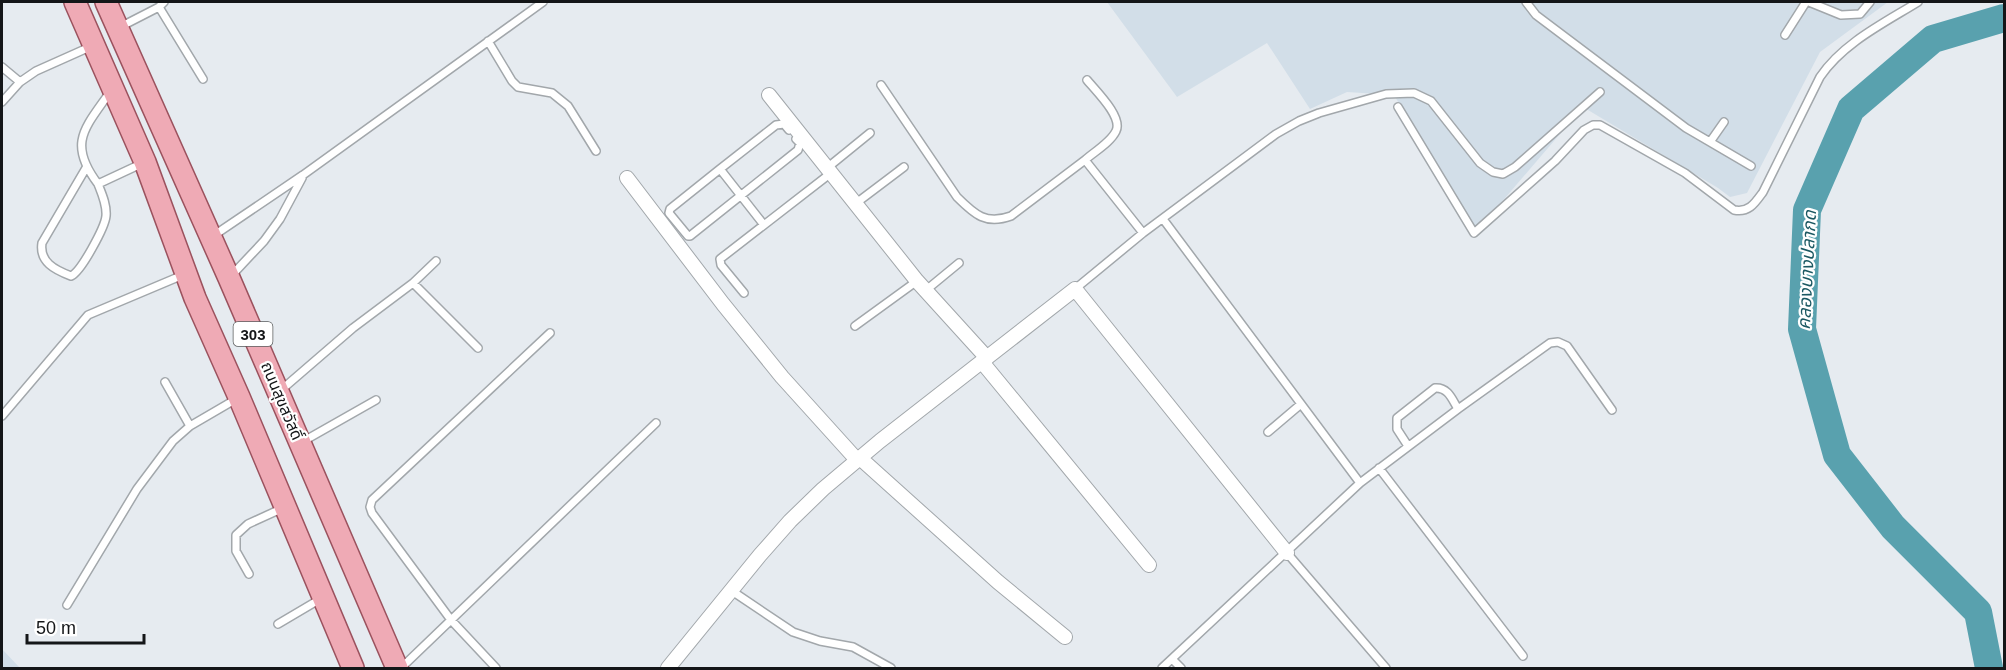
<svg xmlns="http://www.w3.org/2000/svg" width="2006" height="670" font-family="Helvetica,'Noto Sans Thai',sans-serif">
<rect width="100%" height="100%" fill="#e6ebf0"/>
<!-- built -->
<path fill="#d2dee8" d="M 1107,2 L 1888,2 L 1820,52 L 1747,193 L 1730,197 L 1718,188 L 1583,107 L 1476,232 L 1394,95 L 1347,92 L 1310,109 L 1267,43 L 1177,97 Z
M 2,649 L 20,668 L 2,668 Z"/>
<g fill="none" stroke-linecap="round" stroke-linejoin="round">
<!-- river -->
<path stroke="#59a1ae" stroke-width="28" d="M 1989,668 L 1978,612 L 1893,527 L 1837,455 L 1802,329 L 1807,210 L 1851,109 L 1933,39 L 2004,18"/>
<defs>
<path id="service" d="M 1526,2 L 1536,15 L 1686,128 L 1710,142 L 1724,122
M 1809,2 L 1841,15 L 1860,14 L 1870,2
M 159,7 L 203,79
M 120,27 L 159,7 L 164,2
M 1785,35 L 1806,2
M 488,41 L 512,81 L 518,87 L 552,93 L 568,106 L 596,151
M 2,67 L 20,82
M 881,85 L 957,197 C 975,215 986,225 1011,216 L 1085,160 L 1143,233
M 110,92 C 85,128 67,143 98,184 L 143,163
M 2,102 L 20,82 L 36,71 L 92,46
M 1398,107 L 1474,233 L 1555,161 L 1584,130 L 1593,125 L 1600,125 L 1685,173 L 1734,210 C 1749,213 1755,203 1763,192 L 1820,77 C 1843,43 1884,23 1918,2
M 1710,142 L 1751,166
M 1085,160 C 1094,152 1111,142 1116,131 C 1123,117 1096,91 1087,80
M 86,168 L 42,243 C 39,262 55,270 71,276 C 81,272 105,227 106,216 C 107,205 102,194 98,184
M 827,168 L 870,133
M 720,169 L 776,125 L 784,124 L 789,130
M 855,204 L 904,167
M 764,225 L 720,169 L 670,209 L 669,213 L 688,236 L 690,236 L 798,150 L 800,143 L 796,139
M 213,236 L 303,175 L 543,2
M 232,275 L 264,241 L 280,219 L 302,178
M 413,283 L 436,261
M 1075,289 L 1143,233 L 1276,134 L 1299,121 L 1319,113 L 1386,94 L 1414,93 L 1431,101 L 1480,163 L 1493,172 L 1503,174 L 1515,167 L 1600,92
M 925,291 L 959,263
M 744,293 L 721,265 L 720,259 L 831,173
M 855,326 L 917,281
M 165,382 L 190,426
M 280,391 L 353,328 L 413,283 L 478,348
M 2,416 L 88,315 L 183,275
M 1268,432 L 1301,404
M 302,442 L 376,400
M 1408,446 L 1397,429 L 1397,418 L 1435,388 C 1448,387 1452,399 1458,409
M 1379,468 L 1523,656
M 1360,483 L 1458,409 L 1550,343 L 1558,342 L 1567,346 L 1612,410
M 1287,553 L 1386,668
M 249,574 L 236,551 L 236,535 L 248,524 L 283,508
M 732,591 L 793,632 L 820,641 L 853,647 L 891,668
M 67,605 L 137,489 L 173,441 L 190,426 L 238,398
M 278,624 L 322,598
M 1172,659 L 1181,668
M 401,668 L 656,423
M 496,668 L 451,620 L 372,513 L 370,507 L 372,500 L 550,333
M 1162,668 L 1360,483 L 1163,219"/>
<path id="minor" d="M 769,95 L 917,281 L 987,358
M 627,178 L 723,304 L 782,377 L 857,460
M 982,362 L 1149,565
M 860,458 L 998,582 L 1065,637
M 668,668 L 760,555 L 790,521 L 823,489 L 880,441 L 1075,289 L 1287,553"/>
<path id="primary" d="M 75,2 L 145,162 L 195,298 L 239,397 L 353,668
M 106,2 L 229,278 L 397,668"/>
</defs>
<!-- service casing -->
<use href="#service" stroke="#a2a7ab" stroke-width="10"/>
<!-- minor casing -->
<use href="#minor" stroke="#a2a7ab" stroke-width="16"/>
<!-- primary casing -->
<use href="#primary" stroke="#9b525e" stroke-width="24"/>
<!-- service -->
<use href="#service" stroke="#fff" stroke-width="7"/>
<!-- minor -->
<use href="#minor" stroke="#fff" stroke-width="14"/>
<!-- primary -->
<use href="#primary" stroke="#efaab5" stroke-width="21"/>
</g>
<g text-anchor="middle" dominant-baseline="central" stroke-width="4.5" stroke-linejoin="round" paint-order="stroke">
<!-- shield labels -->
<rect fill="#fff" stroke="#5a5c5d" stroke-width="1.5" x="233.5" y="322" width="39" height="24" rx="4.5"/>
<g font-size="15" font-weight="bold" fill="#141618">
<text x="253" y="334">303</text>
</g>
<!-- street labels -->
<g font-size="16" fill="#141618" stroke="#fff">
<text transform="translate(282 401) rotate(67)">ถนนสุขสวัสดิ์</text>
</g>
<!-- water labels -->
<g font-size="18" font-style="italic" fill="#1b5862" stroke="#fff">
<text transform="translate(1807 270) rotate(-87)">คลองบางปลากด</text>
</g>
</g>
<!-- border -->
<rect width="2006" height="670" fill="none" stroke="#141618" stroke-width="6"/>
<!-- scale -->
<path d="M27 634v9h117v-9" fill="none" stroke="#141618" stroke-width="3"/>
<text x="36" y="634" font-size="18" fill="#141618" stroke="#ffffff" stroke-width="4.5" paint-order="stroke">50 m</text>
</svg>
